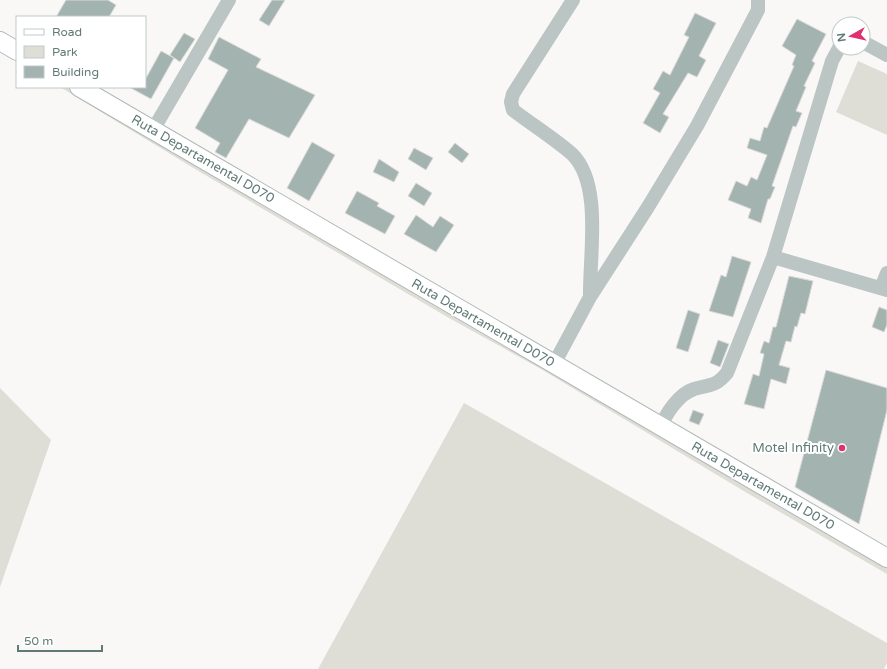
<svg xmlns="http://www.w3.org/2000/svg" width="887" height="669" font-family="'Varela Round',sans-serif">
<rect width="100%" height="100%" fill="#f9f8f7"/>
<!-- green -->
<path fill="#deded6" d="M 858,61 L 887,74 L 887,135 L 836,112 Z
M 60,87 L 68,87 L 887,568 L 887,574 L 742,490 L 541,369 L 449,318 L 200,172 Z
M 0,388 L 51,440 L 0,587 Z
M 464,403 L 887,643 L 887,663 L 884,669 L 318,669 Z"/>
<!-- building -->
<path fill="#a2b3b0" stroke="#dbdad9" d="M 66,0 L 108,0 L 116,5 L 109,17 L 56,17 Z
M 272,0 L 285,0 L 269,26 L 259,20 Z
M 695,13 L 716,23 L 699,56 L 706,60 L 697,77 L 688,73 L 663,114 L 669,117 L 660,133 L 643,123 L 660,93 L 653,89 L 663,71 L 670,75 L 689,37 L 684,35 Z
M 797,19 L 826,34 L 812,61 L 815,63 L 804,86 L 806,87 L 796,111 L 802,113 L 796,127 L 793,126 L 772,186 L 775,187 L 770,199 L 768,199 L 761,223 L 748,218 L 751,209 L 728,200 L 736,181 L 747,186 L 751,177 L 757,180 L 767,155 L 747,148 L 750,138 L 760,141 L 764,127 L 767,128 L 794,66 L 792,65 L 796,55 L 782,46 Z
M 184,33 L 195,39 L 180,62 L 170,55 Z
M 219,37 L 261,59 L 256,67 L 315,95 L 289,138 L 249,119 L 226,158 L 215,152 L 220,143 L 195,128 L 228,70 L 208,59 Z
M 161,51 L 174,58 L 151,99 L 129,87 L 145,87 L 145,80 Z
M 312,142 L 335,155 L 309,201 L 287,188 Z
M 455,143 L 469,154 L 462,163 L 448,152 Z
M 414,148 L 433,158 L 426,170 L 408,159 Z
M 379,159 L 399,172 L 394,182 L 373,172 Z
M 416,183 L 432,193 L 424,206 L 408,196 Z
M 357,191 L 379,203 L 377,206 L 395,216 L 385,234 L 345,213 Z
M 416,215 L 433,227 L 440,216 L 454,225 L 436,252 L 404,234 Z
M 732,256 L 751,262 L 733,317 L 709,311 L 721,275 L 726,277 Z
M 789,276 L 813,281 L 805,314 L 801,313 L 797,327 L 795,326 L 791,342 L 786,341 L 779,365 L 790,368 L 786,384 L 771,379 L 764,409 L 744,404 L 753,374 L 759,376 L 764,354 L 760,353 L 764,341 L 769,343 L 773,327 L 776,327 Z
M 879,307 L 887,310 L 887,325 L 884,332 L 872,327 Z
M 688,310 L 700,314 L 688,352 L 676,348 Z
M 718,340 L 729,344 L 720,367 L 710,363 Z
M 826,370 L 887,388 L 887,410 L 859,524 L 795,487 Z
M 693,410 L 704,414 L 699,425 L 689,421 Z"/>
<g fill="none" stroke-linecap="round" stroke-linejoin="round">
<defs>
<path id="major" d="M 0,41 L 17,51
M 79,87 L 887,558"/>
</defs>
<!-- major casing -->
<use href="#major" stroke="#b0bab8" stroke-width="20"/>
<!-- minor -->
<path stroke="#bbc5c3" stroke-width="14" d="M 573,0 L 513,94 L 511,102 L 513,110 C 531,124 555,139 572,154 C 603,184 589,257 590,297
M 863,42 L 887,55
M 153,130 L 229,0
M 773,257 L 887,290
M 881,288 L 887,273
M 554,364 L 590,297 L 648,207 L 697,126 L 758,10 L 758,0
M 661,427 C 666,413 679,394 694,389 C 711,384 715,387 727,373 L 773,257 L 832,61 L 839,48"/>
<!-- major -->
<use href="#major" stroke="#fff" stroke-width="18"/>
</g>
<!-- markers -->
<circle fill="#de3270" stroke="#fff" stroke-width="1.5" cx="842" cy="448" r="4"/>
<g text-anchor="middle" dominant-baseline="central" stroke-width="4" stroke-linejoin="round" paint-order="stroke">
<!-- street labels -->
<g font-size="13" fill="#607b77" stroke="#fff">
<text transform="translate(203 159) rotate(30)">Ruta Departamental D070</text>
<text transform="translate(483 323) rotate(30)">Ruta Departamental D070</text>
<text transform="translate(763 486) rotate(30)">Ruta Departamental D070</text>
</g>
<!-- poi labels -->
<g font-size="13" fill="#607b77" stroke="#fff" text-anchor="end">
<text x="834" y="448">Motel Infinity</text>
</g>
</g>
<!-- legend -->
<rect x="16" y="16" width="130" height="72" fill="#ffffff" stroke="#bfcac9"/>
<rect x="24" y="29" width="20" height="6" fill="#ffffff" stroke="#bfcac9"/>
<text x="52" y="36" font-size="12" fill="#607b77">Road</text>
<rect x="24" y="46" width="20" height="12" fill="#deded6" stroke="#bfcac9"/>
<text x="52" y="56" font-size="12" fill="#607b77">Park</text>
<rect x="24" y="66" width="20" height="12" fill="#a2b3b0" stroke="#bfcac9"/>
<text x="52" y="76" font-size="12" fill="#607b77">Building</text>
<!-- north arrow -->
<g transform="translate(851 36) rotate(262)"><circle r="19" fill="#ffffff" stroke="#bfcac9"/>
<path d="M0-3L7 15L0 10L-7 15Z" fill="#de3270"/>
<text y="-6" font-size="11" font-weight="bold" text-anchor="middle" fill="#607b77">N</text>
</g>
<!-- scale -->
<path d="M18 645v6h84v-6" fill="none" stroke="#607b77" stroke-width="2"/>
<text x="24" y="645" font-size="12" fill="#607b77" stroke="#ffffff" stroke-width="3" paint-order="stroke">50 m</text>
</svg>
